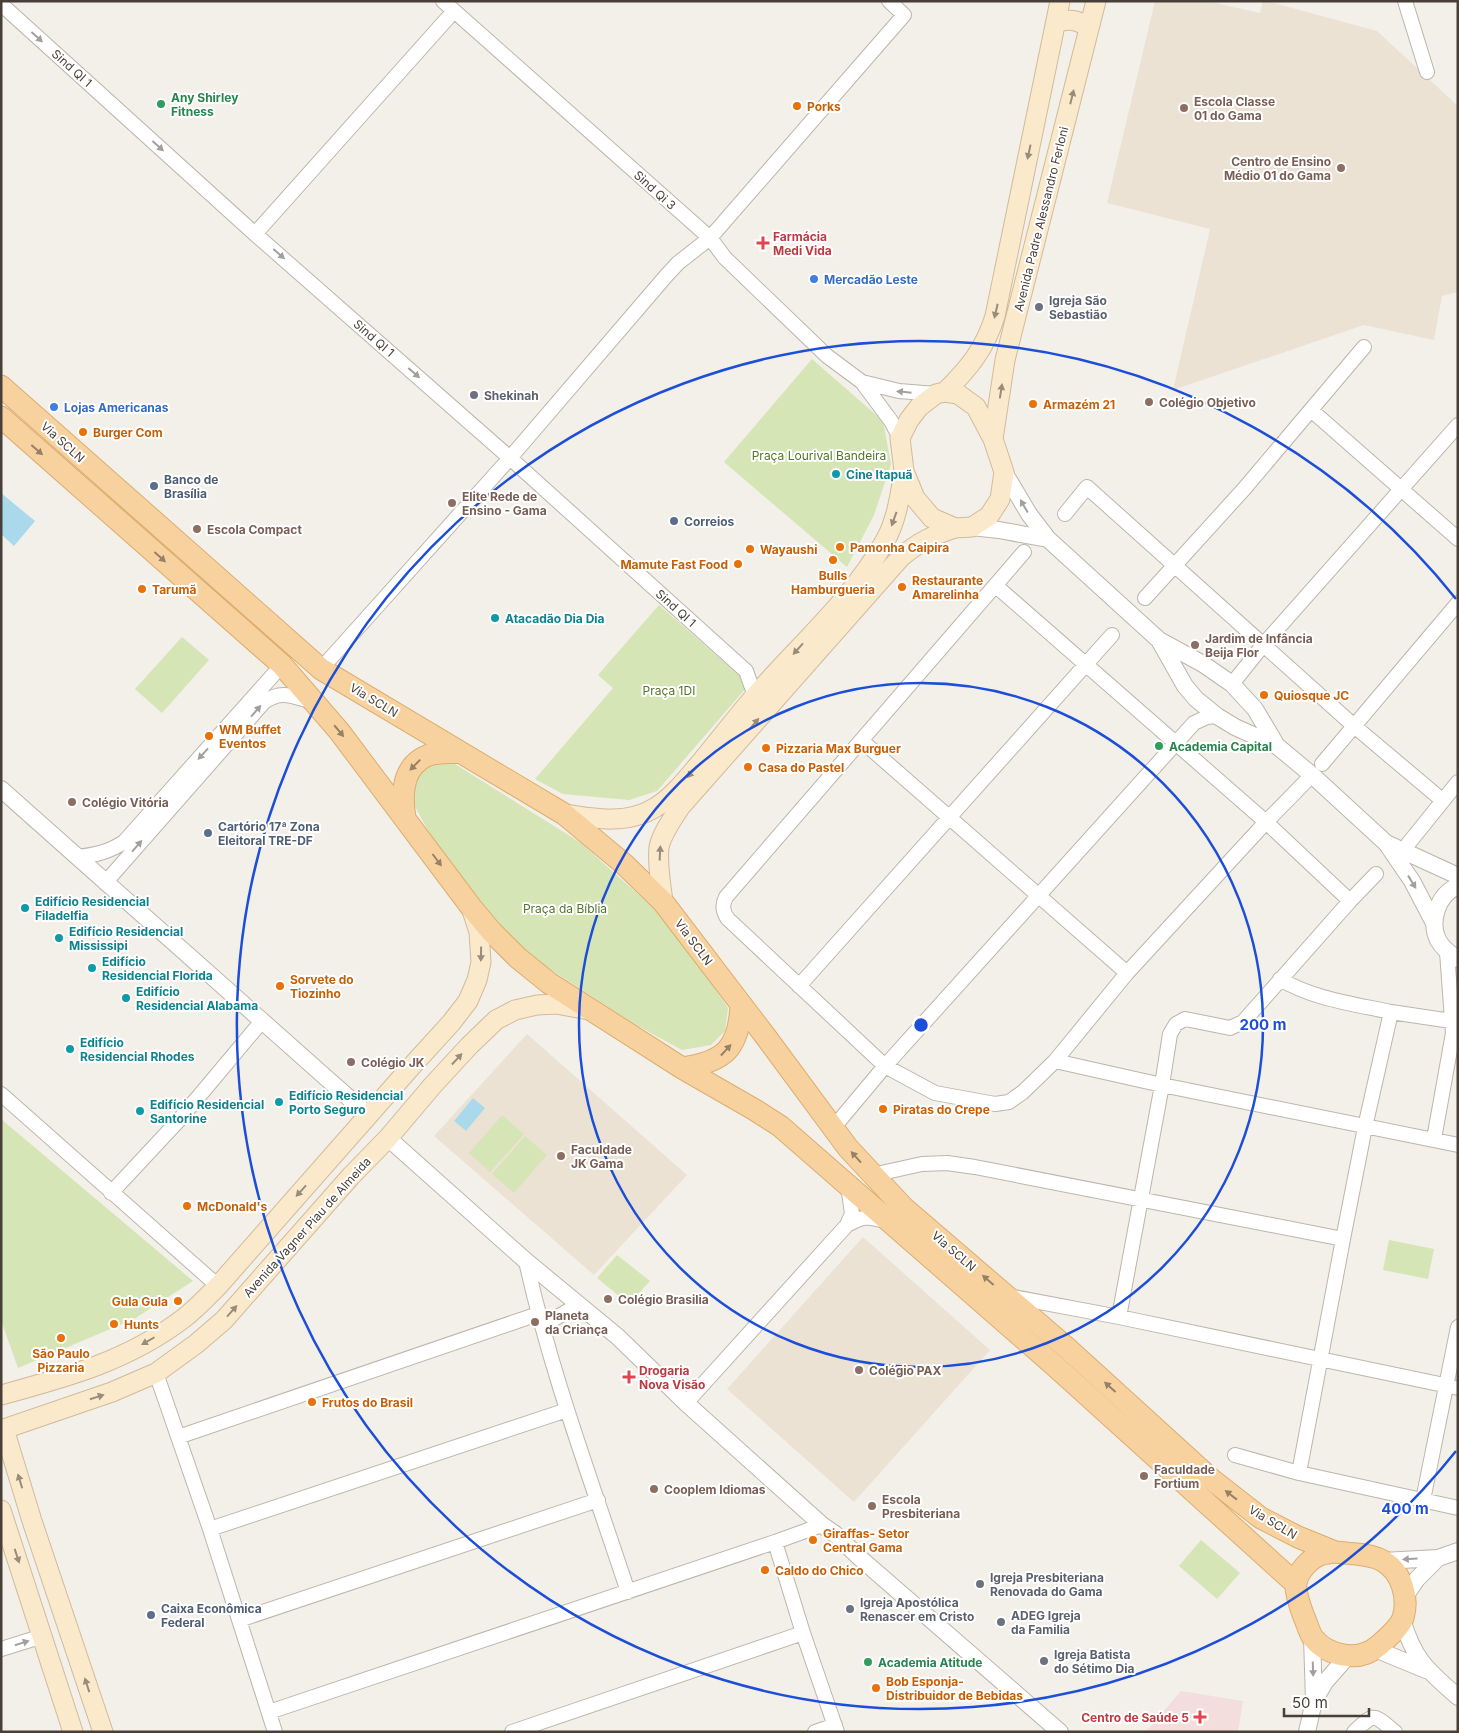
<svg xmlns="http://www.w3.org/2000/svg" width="1459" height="1733" font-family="Inter,sans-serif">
<rect width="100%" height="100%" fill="#f3efe9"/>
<!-- education -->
<path fill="#ece2d4" d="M 1155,1 L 1207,1 L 1260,13 L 1263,1 L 1266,1 L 1377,31 L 1458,106 L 1458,292 L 1442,296 L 1434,340 L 1364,325 L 1173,390 L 1210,229 L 1107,203 Z
M 527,1034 L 687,1175 L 594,1275 L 434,1136 Z
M 863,1237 L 990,1350 L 854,1502 L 727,1389 Z"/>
<!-- medical -->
<path fill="#f3dedd" d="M 1181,1691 L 1243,1701 L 1238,1732 L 1146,1732 Z"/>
<!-- green -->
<path fill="#d5e5b5" d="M 812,359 L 883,421 L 891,464 L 874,515 L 847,567 L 724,462 Z
M 659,605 L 741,677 L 746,688 L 657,791 L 629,800 L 563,794 L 535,779 L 613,688 L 598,675 Z
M 182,637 L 209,660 L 162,713 L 135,689 Z
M 450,761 L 581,843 L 670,923 L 728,1008 L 725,1031 L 711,1045 L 682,1050 L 631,1022 L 527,954 L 494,919 L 435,843 L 408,794 L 420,770 Z
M 502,1115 L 524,1134 L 490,1172 L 469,1153 Z
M 1,1119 L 193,1281 L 134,1319 L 18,1368 L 1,1320 Z
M 525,1136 L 547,1155 L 514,1193 L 492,1174 Z
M 1389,1240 L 1434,1249 L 1428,1279 L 1383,1270 Z
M 617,1255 L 650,1281 L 629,1304 L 597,1278 Z
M 1201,1540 L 1240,1573 L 1217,1599 L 1179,1566 Z"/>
<!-- water -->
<path fill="#aad9ec" d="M 1,493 L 35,521 L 14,546 L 1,534 Z
M 473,1098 L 485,1108 L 466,1131 L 454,1121 Z"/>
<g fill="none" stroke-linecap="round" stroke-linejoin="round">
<defs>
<path id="minor" d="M 443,1 L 710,238 L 725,258 L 827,356 L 862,382 L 891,421 L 900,438
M 1405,1 L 1427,72
M 1,4 L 255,234 L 510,458 L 746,671 L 755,696
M 255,234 L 454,11
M 862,382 L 899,391 L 936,394
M 1311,410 L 1458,539
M 1065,514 L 1087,487 L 1353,725 L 1442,800
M 1024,552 L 726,897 C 722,905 722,911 728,919 L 885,1066 L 935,1093 L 995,1104 L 1009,1102 L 1023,1092 L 1055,1061 L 1127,973 L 1266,822 L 1312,775
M 996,586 L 1266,822 L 1350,901
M 1145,598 L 1244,489 L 1364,347
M 321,669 L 510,458 L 666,276 L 678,263 L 710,238 L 904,15 L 889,1
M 1232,684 L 1264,644 L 1458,425
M 862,741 L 1127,973
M 1322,764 L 1458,603
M 1408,844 L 1458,782
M 77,857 C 95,855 109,852 124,842 L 282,665
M 105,883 L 264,702 C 282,689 294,697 313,702
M 1280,979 C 1313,999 1354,1004 1391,1012
M 799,986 L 1112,635
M 1055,1061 L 1162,1085 L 1458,1145
M 1,1094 L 218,1286
M 834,1127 L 885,1066 L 1194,723 L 1207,717 L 1217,716
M 1434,1139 L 1453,1033 L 1447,952
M 872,1175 L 922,1164 L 947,1163 L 975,1167 L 1343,1239 L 1299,1473 L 1235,1455
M 111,1193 L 179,1120 L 262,1021
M 847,1225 L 852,1214 L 848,1185
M 1343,1239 L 1365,1127 L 1391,1012 L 1458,1022
M 526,1261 C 551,1374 592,1482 628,1592
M 1008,1296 L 1119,1317 L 1458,1388
M 1119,1317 L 1162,1085 L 1170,1034 L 1176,1024 L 1185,1019 L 1230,1028 L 1243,1022 L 1350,901 L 1376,874
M 542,1326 L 578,1305
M 156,1373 L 210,1529 L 275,1732
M 686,1403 L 847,1225 C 863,1216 867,1216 885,1221
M 178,1437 L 538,1314
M 1299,1473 L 1458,1508
M 1423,1500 L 1458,1327
M 822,1525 L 775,1542 L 803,1633 L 837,1732
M 210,1529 L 567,1410
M 239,1620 L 598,1500
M 1,1649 L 43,1636
M 269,1712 L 775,1542
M 512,1732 L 803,1633
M 815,1732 L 835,1725
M 1354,1732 C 1375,1712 1373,1714 1395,1732"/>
<path id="tertiary" d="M 1004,472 L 1029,514 L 1048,539 L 1159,640 L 1203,664 L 1232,684 L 1255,709 L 1277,746
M 972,527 L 999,530 L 1048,539
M 1159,640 L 1185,686 L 1196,699 L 1217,716 L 1235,727 L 1277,746 L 1312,775 L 1386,843 L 1412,881 L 1434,923
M 1,789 L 368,1115
M 1386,843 L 1458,876
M 1458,886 C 1438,894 1429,921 1438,940 C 1443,949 1450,954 1458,959
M 388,1138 L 526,1261 L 618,1337 L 686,1403 L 822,1525 L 835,1534 L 860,1558 L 1060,1732
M 1383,1561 L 1438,1558 L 1458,1551
M 1406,1595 L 1417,1579 L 1438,1558
M 1402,1619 C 1414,1660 1427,1670 1458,1697
M 1375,1649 L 1426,1670
M 1314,1701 L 1325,1682 L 1347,1657
M 1307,1732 L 1314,1701 L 1312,1637"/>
<path id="secondary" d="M 1056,23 C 1069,18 1077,20 1089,27
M 945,392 C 969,368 985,349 995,316 L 1060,1
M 993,439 L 976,407 L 958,394 L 945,392 L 936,394 L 919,407 L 909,420 L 900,438 L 904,471 L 915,498 L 932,518 L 955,528 L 972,527 L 989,516 L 1000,499 L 1004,472 L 993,439 L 1005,360 L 1096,1
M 564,814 C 594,819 628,825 656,807 C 674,796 687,778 701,762 C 719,740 736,718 754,697 C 798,646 852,600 885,541 C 897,520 900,495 904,471
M 663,902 C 661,884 657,865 659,847 C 662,833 673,818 681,806 L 901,557 C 919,542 933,535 955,528
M 1,1395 C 67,1377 128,1361 184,1318 C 196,1309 207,1297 218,1286 L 410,1068 L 451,1023 L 468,1001 L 477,980 L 481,962 L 479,932 L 472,910
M 4,1429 L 32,1521 L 103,1732
M 1,1430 L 112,1392 L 156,1373 L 196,1344 L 224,1320 L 351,1176 L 388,1138 L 433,1085 L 469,1046 L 496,1020 L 515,1010 L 537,1005 L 556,1004 L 589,1010
M 1,1510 L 73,1732"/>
<path id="primary" d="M 1,386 L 321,669 L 564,814 L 624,864 L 663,902 L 766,1037 L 848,1148 L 904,1208 L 1067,1348 L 1211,1479 L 1261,1518 L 1298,1537 L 1335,1552
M 1,417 L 282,665 L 339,731 L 471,907 L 491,931 L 518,958 L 549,983 L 682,1068 L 755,1110 L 780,1126 L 1055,1366 L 1296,1584
M 405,818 C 401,794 402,765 429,755 C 438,752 450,753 460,752
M 682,1068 C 724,1062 739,1049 741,1005
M 1335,1552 C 1349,1554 1370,1553 1383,1561 C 1402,1572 1409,1598 1403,1618 C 1399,1629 1386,1639 1378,1646 C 1359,1663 1328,1656 1313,1638 C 1309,1632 1307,1623 1304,1617 C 1301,1609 1295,1591 1296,1583 C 1298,1572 1309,1559 1320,1555 C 1324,1553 1330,1553 1335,1552 Z"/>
</defs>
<!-- minor casing -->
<use href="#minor" stroke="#beb5ac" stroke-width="16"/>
<!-- tertiary casing -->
<use href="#tertiary" stroke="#beb5ac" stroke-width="18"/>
<!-- secondary casing -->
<use href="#secondary" stroke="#d0bb9b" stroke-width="21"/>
<!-- primary casing -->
<use href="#primary" stroke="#dcad6e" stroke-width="23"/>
<!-- minor -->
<use href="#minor" stroke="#fff" stroke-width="14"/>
<!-- tertiary -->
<use href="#tertiary" stroke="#fff" stroke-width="16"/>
<!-- secondary -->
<use href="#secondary" stroke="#fbe9cb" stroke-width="19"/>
<!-- primary -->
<use href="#primary" stroke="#f8d29e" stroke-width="21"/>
</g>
<!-- one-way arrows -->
<defs><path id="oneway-solid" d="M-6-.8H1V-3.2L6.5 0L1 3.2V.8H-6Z" transform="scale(1.25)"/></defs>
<g fill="#a39f9c">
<use href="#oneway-solid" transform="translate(37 37) rotate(42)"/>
<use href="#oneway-solid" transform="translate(158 146) rotate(42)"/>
<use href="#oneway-solid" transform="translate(279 254) rotate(41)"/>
<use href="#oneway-solid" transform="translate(414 373) rotate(41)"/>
<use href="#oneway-solid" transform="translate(904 392) rotate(-174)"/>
<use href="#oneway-solid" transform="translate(1024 506) rotate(-120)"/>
<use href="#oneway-solid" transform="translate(256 711) rotate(-49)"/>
<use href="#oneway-solid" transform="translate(203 754) rotate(132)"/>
<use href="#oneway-solid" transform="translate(137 846) rotate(-49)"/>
<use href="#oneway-solid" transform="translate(1412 882) rotate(58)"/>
<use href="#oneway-solid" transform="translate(1410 1559) rotate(177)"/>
<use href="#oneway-solid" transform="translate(22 1643) rotate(-18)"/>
<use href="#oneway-solid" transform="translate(1313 1669) rotate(88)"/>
</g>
<g fill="#988c7a">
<use href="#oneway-solid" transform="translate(1072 97) rotate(-76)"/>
<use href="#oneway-solid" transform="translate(1029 152) rotate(102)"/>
<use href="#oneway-solid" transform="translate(996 311) rotate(103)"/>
<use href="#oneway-solid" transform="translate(1001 391) rotate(-81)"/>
<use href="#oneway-solid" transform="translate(894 519) rotate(110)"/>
<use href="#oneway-solid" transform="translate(798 649) rotate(132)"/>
<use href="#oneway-solid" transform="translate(754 724) rotate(-49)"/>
<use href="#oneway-solid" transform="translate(692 772) rotate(130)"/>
<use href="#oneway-solid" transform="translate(660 853) rotate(-87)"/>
<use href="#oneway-solid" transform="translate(481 954) rotate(91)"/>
<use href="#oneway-solid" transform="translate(457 1059) rotate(-47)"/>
<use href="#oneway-solid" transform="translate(301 1191) rotate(132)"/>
<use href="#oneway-solid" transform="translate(232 1311) rotate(-48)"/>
<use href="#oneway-solid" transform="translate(148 1341) rotate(150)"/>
<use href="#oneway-solid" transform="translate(97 1397) rotate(-18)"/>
<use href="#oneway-solid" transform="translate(20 1481) rotate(-107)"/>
<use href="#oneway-solid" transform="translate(17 1556) rotate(72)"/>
<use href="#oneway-solid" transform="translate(87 1685) rotate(-108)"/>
</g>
<g fill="#978166">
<use href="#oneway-solid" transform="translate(37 450) rotate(41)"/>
<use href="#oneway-solid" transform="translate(160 557) rotate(42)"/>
<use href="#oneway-solid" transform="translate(339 731) rotate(50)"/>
<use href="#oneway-solid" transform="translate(415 765) rotate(134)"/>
<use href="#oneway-solid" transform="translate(437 860) rotate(53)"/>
<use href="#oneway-solid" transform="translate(726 1050) rotate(-47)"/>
<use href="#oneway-solid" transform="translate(856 1157) rotate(-132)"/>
<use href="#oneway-solid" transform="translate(988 1280) rotate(-139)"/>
<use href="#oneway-solid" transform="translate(1110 1387) rotate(-138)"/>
<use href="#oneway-solid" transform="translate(1231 1495) rotate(-142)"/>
</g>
<!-- distance rings -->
<g fill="none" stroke="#1d4ed8" stroke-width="2.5">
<circle cx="921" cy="1025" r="342"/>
<path d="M1456 1451A684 684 0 1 1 1456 599"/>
</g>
<!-- markers -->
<g fill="#2e9e5b" stroke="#fff" stroke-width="2">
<circle cx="161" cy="104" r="5"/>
<circle cx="1159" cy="746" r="5"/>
<circle cx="868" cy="1662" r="5"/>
</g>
<g fill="#e8710a" stroke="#fff" stroke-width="2">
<circle cx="797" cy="106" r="5"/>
<circle cx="1033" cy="404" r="5"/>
<circle cx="83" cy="432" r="5"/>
<circle cx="840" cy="547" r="5"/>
<circle cx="750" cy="549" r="5"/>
<circle cx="833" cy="560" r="5"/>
<circle cx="738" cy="564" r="5"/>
<circle cx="902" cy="587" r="5"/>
<circle cx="142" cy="589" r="5"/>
<circle cx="1264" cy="695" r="5"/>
<circle cx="209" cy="736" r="5"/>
<circle cx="766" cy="748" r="5"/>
<circle cx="748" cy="767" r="5"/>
<circle cx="280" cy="986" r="5"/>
<circle cx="883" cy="1109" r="5"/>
<circle cx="187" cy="1206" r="5"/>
<circle cx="178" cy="1301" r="5"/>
<circle cx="114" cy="1324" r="5"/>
<circle cx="61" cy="1338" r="5"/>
<circle cx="312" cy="1402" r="5"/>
<circle cx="813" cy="1540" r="5"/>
<circle cx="765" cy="1570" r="5"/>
<circle cx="876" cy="1688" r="5"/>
</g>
<g fill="#8d6e63" stroke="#fff" stroke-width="2">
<circle cx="1184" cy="108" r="5"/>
<circle cx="1341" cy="168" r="5"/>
<circle cx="1149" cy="402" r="5"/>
<circle cx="452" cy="503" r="5"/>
<circle cx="197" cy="529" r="5"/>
<circle cx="1195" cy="645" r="5"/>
<circle cx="72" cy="802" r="5"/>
<circle cx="351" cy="1062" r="5"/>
<circle cx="561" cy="1156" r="5"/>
<circle cx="608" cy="1299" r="5"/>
<circle cx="535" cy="1322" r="5"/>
<circle cx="859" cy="1370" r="5"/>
<circle cx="1144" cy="1476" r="5"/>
<circle cx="654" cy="1489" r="5"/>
<circle cx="872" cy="1506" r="5"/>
</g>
<g fill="#e0444e" stroke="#fff" stroke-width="2">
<path d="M760.5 235.5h5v5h5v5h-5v5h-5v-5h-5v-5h5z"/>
<path d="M626.5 1369.5h5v5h5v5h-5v5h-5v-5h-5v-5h5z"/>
<path d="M1197.5 1709.5h5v5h5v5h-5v5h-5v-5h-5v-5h5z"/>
</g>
<g fill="#3f7fe0" stroke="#fff" stroke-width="2">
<circle cx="814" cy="279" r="5"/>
<circle cx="54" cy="407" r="5"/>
</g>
<g fill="#6b7280" stroke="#fff" stroke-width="2">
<circle cx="1039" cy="307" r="5"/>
<circle cx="474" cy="395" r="5"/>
<circle cx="980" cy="1584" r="5"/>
<circle cx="850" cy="1609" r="5"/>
<circle cx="1001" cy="1622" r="5"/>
<circle cx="1044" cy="1661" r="5"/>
</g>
<g fill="#0f9aa8" stroke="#fff" stroke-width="2">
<circle cx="836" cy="474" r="5"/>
<circle cx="495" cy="618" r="5"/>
<circle cx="25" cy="908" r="5"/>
<circle cx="59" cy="938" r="5"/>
<circle cx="92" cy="968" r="5"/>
<circle cx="126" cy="998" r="5"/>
<circle cx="70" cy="1049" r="5"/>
<circle cx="279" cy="1102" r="5"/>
<circle cx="140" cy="1111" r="5"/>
</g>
<g fill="#5c6f8a" stroke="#fff" stroke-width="2">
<circle cx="154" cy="486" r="5"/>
<circle cx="674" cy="521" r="5"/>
<circle cx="208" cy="833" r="5"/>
<circle cx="151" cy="1615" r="5"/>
</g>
<g text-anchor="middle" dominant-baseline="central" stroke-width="4" stroke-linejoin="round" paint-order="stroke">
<!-- street labels -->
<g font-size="12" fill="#473f38" stroke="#fff">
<text transform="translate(72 68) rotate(42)">Sind QI 1</text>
<text transform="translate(655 190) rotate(42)">Sind Qi 3</text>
<text transform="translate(1041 219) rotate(-76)">Avenida Padre Alessandro Ferloni</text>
<text transform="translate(374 338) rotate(41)">Sind QI 1</text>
<text transform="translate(63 442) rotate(42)">Via SCLN</text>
<text transform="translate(676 608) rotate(42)">Sind QI 1</text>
<text transform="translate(374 700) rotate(31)">Via SCLN</text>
<text transform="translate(694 942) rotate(53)">Via SCLN</text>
<text transform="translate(307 1227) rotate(-48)">Avenida Vagner Piau de Almeida</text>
<text transform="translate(954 1251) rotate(41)">Via SCLN</text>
<text transform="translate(1273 1522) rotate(31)">Via SCLN</text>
</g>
<!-- leisure labels -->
<g font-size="12" font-weight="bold" fill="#27864d" stroke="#fff" text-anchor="start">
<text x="171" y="97">Any Shirley<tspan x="171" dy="14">Fitness</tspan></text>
<text x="1169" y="746">Academia Capital</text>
<text x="878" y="1662">Academia Atitude</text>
</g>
<!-- education labels -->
<g font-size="12" font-weight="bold" fill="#785e54" stroke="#fff" text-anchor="start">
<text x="1194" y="101">Escola Classe<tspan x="1194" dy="14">01 do Gama</tspan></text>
<text x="1331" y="161" text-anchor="end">Centro de Ensino<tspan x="1331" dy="14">Médio 01 do Gama</tspan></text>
<text x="1159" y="402">Colégio Objetivo</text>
<text x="462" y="496">Elite Rede de<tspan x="462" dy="14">Ensino - Gama</tspan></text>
<text x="207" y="529">Escola Compact</text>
<text x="1205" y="638">Jardim de Infância<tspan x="1205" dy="14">Beija Flor</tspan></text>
<text x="82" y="802">Colégio Vitória</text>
<text x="361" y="1062">Colégio JK</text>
<text x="571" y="1149">Faculdade<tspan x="571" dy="14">JK Gama</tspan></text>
<text x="618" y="1299">Colégio Brasilia</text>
<text x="545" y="1315">Planeta<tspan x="545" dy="14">da Criança</tspan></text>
<text x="869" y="1370">Colégio PAX</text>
<text x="1154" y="1469">Faculdade<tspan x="1154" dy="14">Fortium</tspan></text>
<text x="664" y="1489">Cooplem Idiomas</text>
<text x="882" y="1499">Escola<tspan x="882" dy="14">Presbiteriana</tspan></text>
</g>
<!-- food labels -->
<g font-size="12" font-weight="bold" fill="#c56008" stroke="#fff" text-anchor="start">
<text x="807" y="106">Porks</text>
<text x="1043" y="404">Armazém 21</text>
<text x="93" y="432">Burger Com</text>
<text x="850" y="547">Pamonha Caipira</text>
<text x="760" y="549">Wayaushi</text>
<text x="728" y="564" text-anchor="end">Mamute Fast Food</text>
<text x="833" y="575" text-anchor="middle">Bulls<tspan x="833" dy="14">Hamburgueria</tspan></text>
<text x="912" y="580">Restaurante<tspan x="912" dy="14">Amarelinha</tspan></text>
<text x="152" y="589">Tarumã</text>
<text x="1274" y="695">Quiosque JC</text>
<text x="219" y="729">WM Buffet<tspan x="219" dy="14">Eventos</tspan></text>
<text x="776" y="748">Pizzaria Max Burguer</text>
<text x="758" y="767">Casa do Pastel</text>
<text x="290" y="979">Sorvete do<tspan x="290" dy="14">Tiozinho</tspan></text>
<text x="893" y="1109">Piratas do Crepe</text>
<text x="197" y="1206">McDonald's</text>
<text x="168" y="1301" text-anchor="end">Gula Gula</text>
<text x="124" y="1324">Hunts</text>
<text x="61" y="1353" text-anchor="middle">São Paulo<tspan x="61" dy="14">Pizzaria</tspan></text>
<text x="322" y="1402">Frutos do Brasil</text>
<text x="823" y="1533">Giraffas- Setor<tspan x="823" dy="14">Central Gama</tspan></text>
<text x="775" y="1570">Caldo do Chico</text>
<text x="886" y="1681">Bob Esponja-<tspan x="886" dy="14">Distribuidor de Bebidas</tspan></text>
</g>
<!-- health labels -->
<g font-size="12" font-weight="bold" fill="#be3a42" stroke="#fff" text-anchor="start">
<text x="773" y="236">Farmácia<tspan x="773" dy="14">Medi Vida</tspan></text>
<text x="639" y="1370">Drogaria<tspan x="639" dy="14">Nova Visão</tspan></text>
<text x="1189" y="1717" text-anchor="end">Centro de Saúde 5</text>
</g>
<!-- shop labels -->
<g font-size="12" font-weight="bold" fill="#366cbe" stroke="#fff" text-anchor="start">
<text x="824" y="279">Mercadão Leste</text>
<text x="64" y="407">Lojas Americanas</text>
</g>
<!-- worship labels -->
<g font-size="12" font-weight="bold" fill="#5b616d" stroke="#fff" text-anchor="start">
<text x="1049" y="300">Igreja São<tspan x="1049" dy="14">Sebastião</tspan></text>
<text x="484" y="395">Shekinah</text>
<text x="990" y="1577">Igreja Presbiteriana<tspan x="990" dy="14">Renovada do Gama</tspan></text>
<text x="860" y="1602">Igreja Apostólica<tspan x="860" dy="14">Renascer em Cristo</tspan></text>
<text x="1011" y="1615">ADEG Igreja<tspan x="1011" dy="14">da Familia</tspan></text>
<text x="1054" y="1654">Igreja Batista<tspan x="1054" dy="14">do Sétimo Dia</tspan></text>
</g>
<!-- park labels -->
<g font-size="12" fill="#52752e" stroke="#fff">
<text x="819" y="455">Praça Lourival Bandeira</text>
<text x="669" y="690">Praça 1DI</text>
<text x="565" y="908">Praça da Bíblia</text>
</g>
<!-- culture labels -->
<g font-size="12" font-weight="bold" fill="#0d838f" stroke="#fff" text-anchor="start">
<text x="846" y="474">Cine Itapuã</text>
<text x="505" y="618">Atacadão Dia Dia</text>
<text x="35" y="901">Edifício Residencial<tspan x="35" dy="14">Filadelfia</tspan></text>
<text x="69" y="931">Edifício Residencial<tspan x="69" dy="14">Mississipi</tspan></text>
<text x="102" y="961">Edifício<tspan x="102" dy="14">Residencial Florida</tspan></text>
<text x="136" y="991">Edifício<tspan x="136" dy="14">Residencial Alabama</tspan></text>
<text x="80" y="1042">Edifício<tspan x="80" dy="14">Residencial Rhodes</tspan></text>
<text x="289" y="1095">Edifício Residencial<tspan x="289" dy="14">Porto Seguro</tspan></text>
<text x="150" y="1104">Edifício Residencial<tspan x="150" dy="14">Santorine</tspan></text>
</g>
<!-- service labels -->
<g font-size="12" font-weight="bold" fill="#4e5e75" stroke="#fff" text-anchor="start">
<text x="164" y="479">Banco de<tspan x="164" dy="14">Brasília</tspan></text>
<text x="684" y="521">Correios</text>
<text x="218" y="826">Cartório 17ª Zona<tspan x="218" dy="14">Eleitoral TRE-DF</tspan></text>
<text x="161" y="1608">Caixa Econômica<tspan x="161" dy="14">Federal</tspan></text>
</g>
</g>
<circle cx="921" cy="1025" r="8" fill="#1d4ed8" stroke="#fff" stroke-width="2.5"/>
<g font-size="15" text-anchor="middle" font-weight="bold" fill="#1d4ed8" stroke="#fff" stroke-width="4" stroke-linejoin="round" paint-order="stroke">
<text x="1263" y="1030">200 m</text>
<text x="1405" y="1514">400 m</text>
</g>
<!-- border -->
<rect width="1459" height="1733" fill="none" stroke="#473f38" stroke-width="5"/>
<!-- scale -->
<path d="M1284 1708v8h85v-8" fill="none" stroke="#473f38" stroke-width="2.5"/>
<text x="1292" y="1708" font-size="15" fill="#473f38" stroke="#ffffff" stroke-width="4" paint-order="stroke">50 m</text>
</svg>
